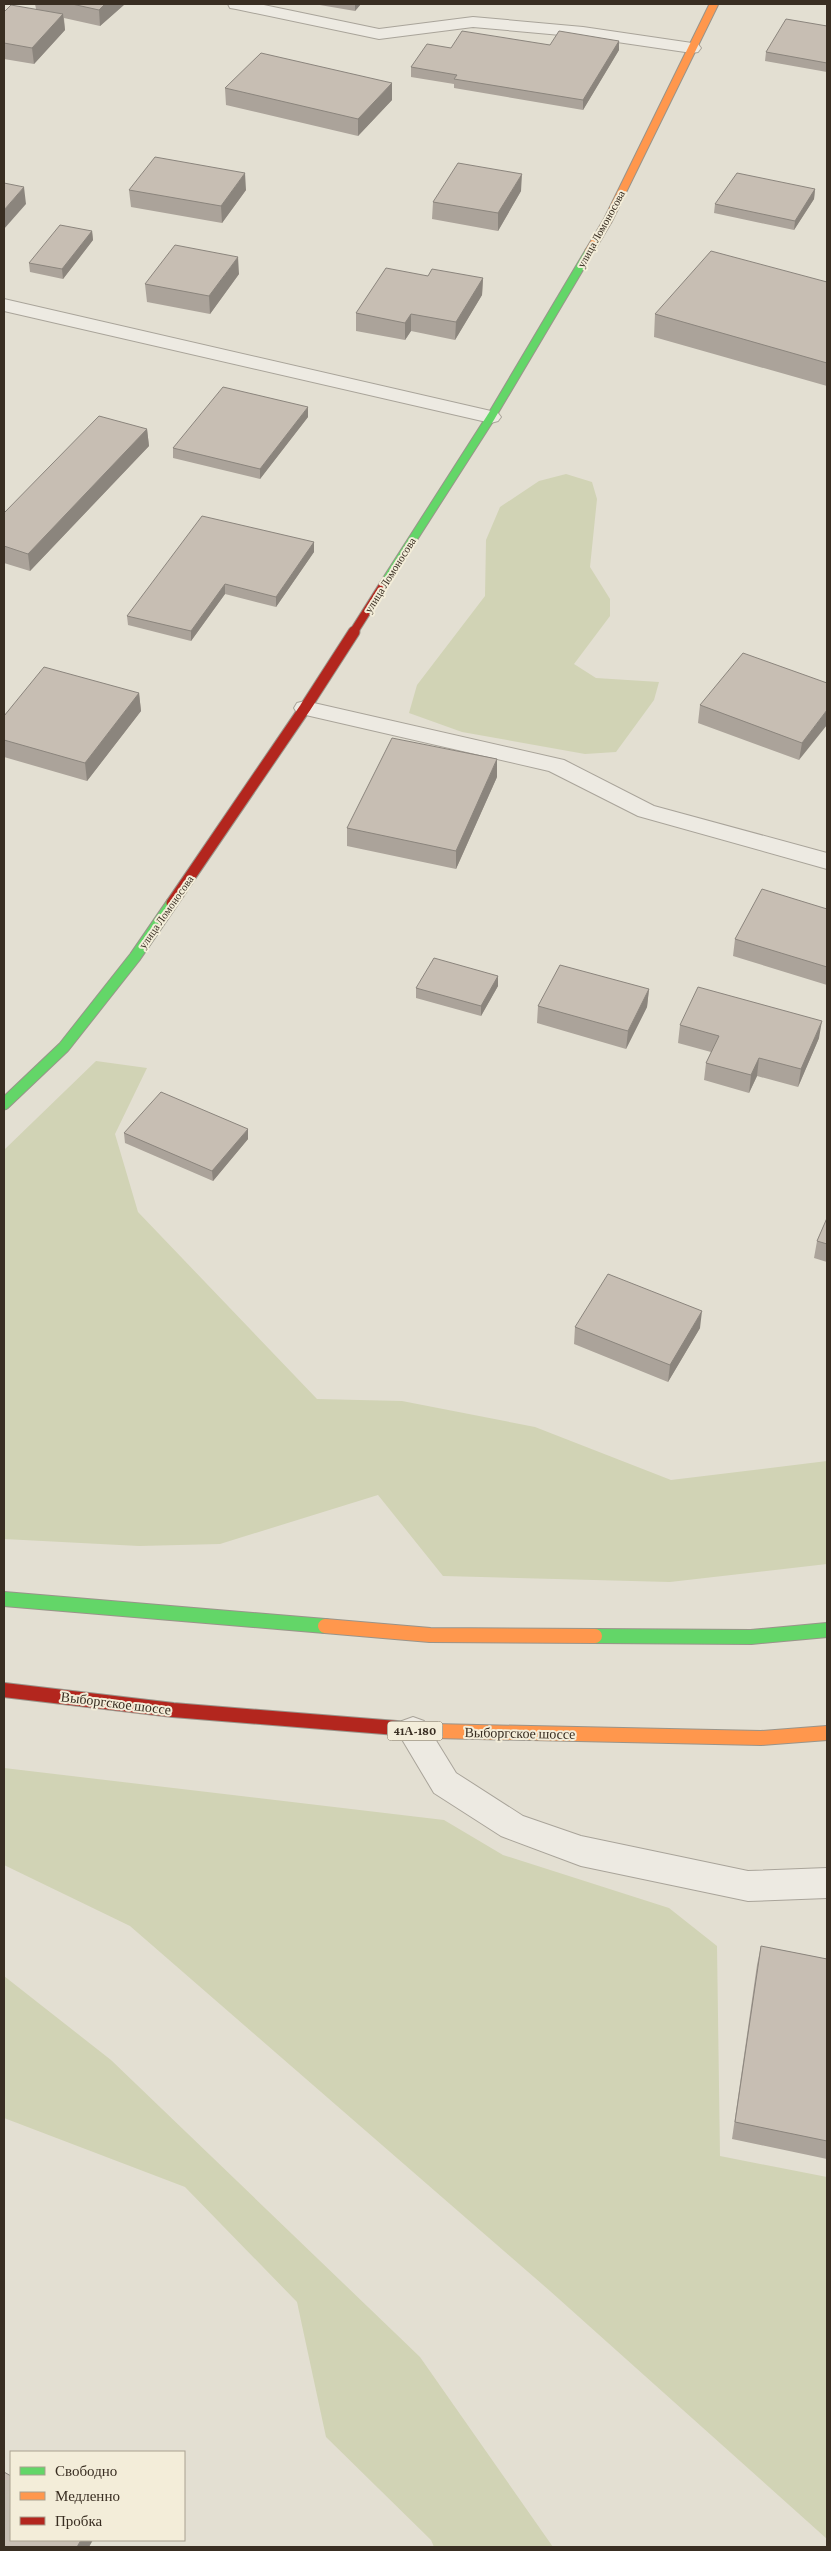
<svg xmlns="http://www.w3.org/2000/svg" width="831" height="2551" font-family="'Crimson Pro',serif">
<rect width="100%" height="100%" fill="#e3dfd2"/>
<!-- green -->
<path fill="#d1d3b5" d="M 566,474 L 592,482 L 597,499 L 590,567 L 610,599 L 610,616 L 574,664 L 596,678 L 659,682 L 654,700 L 616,752 L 585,754 L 462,732 L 409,713 L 417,685 L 485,596 L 486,540 L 500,507 L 539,481 Z
M 96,1061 L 147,1068 L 115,1134 L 138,1212 L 317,1399 L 402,1401 L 535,1427 L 671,1480 L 827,1461 L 827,1564 L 670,1582 L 443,1576 L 378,1495 L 220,1544 L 139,1546 L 4,1539 L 4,1150 Z
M 4,1768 L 444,1820 L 503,1855 L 669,1908 L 717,1946 L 720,2156 L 827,2177 L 827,2539 L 550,2291 L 130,1926 L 4,1865 Z
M 4,1976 L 111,2060 L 420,2357 L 553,2547 L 434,2547 L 431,2540 L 326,2437 L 297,2302 L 185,2187 L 4,2118 Z"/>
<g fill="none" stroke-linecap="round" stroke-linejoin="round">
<defs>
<path id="lane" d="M 228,4 L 259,4 L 379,29 L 473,17 L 583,27 L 692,43 L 698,44 L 701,48 L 698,52 L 692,53 L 583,37 L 473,27 L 379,39 L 236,9 L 230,8 Z
M 4,299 L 491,411 L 498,413 L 501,417 L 498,421 L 491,423 L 4,311 Z
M 305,701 L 564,760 L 654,806 L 827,853 L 827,869 L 638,816 L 549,771 L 297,713 L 294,708 L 297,703 Z
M 413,1717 L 424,1721 L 456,1773 L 523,1816 L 581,1836 L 748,1871 L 827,1868 L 827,1898 L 748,1901 L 581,1866 L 501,1836 L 434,1793 L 397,1731 L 402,1721 Z"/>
<path id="fast-far2" d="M 384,584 L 491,417 L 589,252"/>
<path id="fast-far1" d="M 4,1104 L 64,1047 L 135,957 L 172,903"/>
<path id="fast" d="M 4,1599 L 325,1626
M 595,1636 L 751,1637 L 827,1630"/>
<path id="slow-far1" d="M 589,252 L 608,220 L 714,4"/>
<path id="slow" d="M 325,1626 L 430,1635 L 595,1636
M 434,1731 L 761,1738 L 827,1733"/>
<path id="jam-far2" d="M 353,633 L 384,584"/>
<path id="jam-far1" d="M 172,903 L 305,708 L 354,632"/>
<path id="jam" d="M 4,1690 L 173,1710 L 434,1731"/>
</defs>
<!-- lane casing -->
<use href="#lane" stroke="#a9a49a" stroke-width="2"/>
<!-- fast-far2 casing -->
<use href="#fast-far2" stroke="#99948a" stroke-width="10"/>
<!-- fast-far1 casing -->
<use href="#fast-far1" stroke="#99948a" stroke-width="13"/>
<!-- fast casing -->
<use href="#fast" stroke="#99948a" stroke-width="16"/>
<!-- slow-far1 casing -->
<use href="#slow-far1" stroke="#99948a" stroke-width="10"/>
<!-- slow casing -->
<use href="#slow" stroke="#99948a" stroke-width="16"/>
<!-- jam-far2 casing -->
<use href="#jam-far2" stroke="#99948a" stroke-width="10"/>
<!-- jam-far1 casing -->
<use href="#jam-far1" stroke="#99948a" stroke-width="13"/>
<!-- jam casing -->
<use href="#jam" stroke="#99948a" stroke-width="16"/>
<!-- lane -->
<use href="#lane" fill="#edeae2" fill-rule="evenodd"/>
<!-- fast-far2 -->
<use href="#fast-far2" stroke="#63d668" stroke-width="8"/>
<!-- fast-far1 -->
<use href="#fast-far1" stroke="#63d668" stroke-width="11"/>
<!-- fast -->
<use href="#fast" stroke="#63d668" stroke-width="14"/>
<!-- slow-far1 -->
<use href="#slow-far1" stroke="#ff974d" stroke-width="8"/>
<!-- slow -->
<use href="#slow" stroke="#ff974d" stroke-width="14"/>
<!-- jam-far2 -->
<use href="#jam-far2" stroke="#b3261e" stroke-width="8"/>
<!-- jam-far1 -->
<use href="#jam-far1" stroke="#b3261e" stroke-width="11"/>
<!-- jam -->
<use href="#jam" stroke="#b3261e" stroke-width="14"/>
</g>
<!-- wall -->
<path fill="#aba39a" d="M 35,4 L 125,4 L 100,26 L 64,18 L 65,30 L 34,64 L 4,59 L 4,12 L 36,9 Z
M 314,4 L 361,4 L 355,11 Z
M 827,26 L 827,72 L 765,61 L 766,52 Z
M 619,41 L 619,50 L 583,110 L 454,88 L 454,84 L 411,77 L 411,67 L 451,48 L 550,45 Z
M 392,83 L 392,100 L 358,136 L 226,105 L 225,88 Z
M 815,189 L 814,199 L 794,230 L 714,213 L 715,204 Z
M 129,190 L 246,190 L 222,223 L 131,207 Z
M 521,191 L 498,231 L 432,219 L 433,202 Z
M 92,231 L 93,240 L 63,279 L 30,272 L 29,263 Z
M 239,274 L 210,314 L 147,302 L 145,284 Z
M 428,276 L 483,278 L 482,295 L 455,340 L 411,331 L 405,340 L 356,331 L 356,313 Z
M 827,282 L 827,386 L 654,337 L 655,314 Z
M 308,417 L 260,479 L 173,458 L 173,448 Z
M 147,429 L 149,446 L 30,571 L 4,563 L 4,513 Z
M 314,542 L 314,552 L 276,607 L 225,594 L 191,641 L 128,625 L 127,616 Z
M 827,683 L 799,760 L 698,723 L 700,705 Z
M 139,693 L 141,711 L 87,781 L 4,757 L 4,716 Z
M 497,777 L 456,869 L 347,846 L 347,828 Z
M 827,909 L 827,985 L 733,956 L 735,939 Z
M 498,976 L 498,986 L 481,1016 L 416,998 L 416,988 Z
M 649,989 L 647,1007 L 626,1049 L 537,1023 L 538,1006 Z
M 680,1025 L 819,1038 L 798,1087 L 757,1076 L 749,1093 L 704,1080 L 706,1063 L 711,1052 L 678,1043 Z
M 124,1133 L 248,1139 L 213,1181 L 125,1143 Z
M 827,1218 L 827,1262 L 814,1258 L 817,1241 Z
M 575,1327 L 700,1328 L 668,1382 L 574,1344 Z
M 761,1946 L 827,1959 L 827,2159 L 732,2139 L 757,1965 Z"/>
<!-- shaded-wall -->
<path fill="#8b857d" d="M 105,4 L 125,4 L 100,26 L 99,10 Z
M 355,4 L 361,4 L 355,11 Z
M 63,14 L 65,30 L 34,64 L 32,48 Z
M 619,41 L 619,50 L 583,110 L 583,100 Z
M 392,83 L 392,100 L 358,136 L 358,119 Z
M 245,173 L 246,190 L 222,223 L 221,206 Z
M 522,174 L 521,191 L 498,231 L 498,213 Z
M 24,187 L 26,204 L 4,229 L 4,210 Z
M 815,189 L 814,199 L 794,230 L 795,221 Z
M 92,231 L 93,240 L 63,279 L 62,269 Z
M 238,257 L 239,274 L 210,314 L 209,296 Z
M 483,278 L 482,295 L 455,340 L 456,322 Z
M 411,314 L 411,331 L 405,340 L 405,323 Z
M 308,407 L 308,417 L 260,479 L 260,469 Z
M 147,429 L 149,446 L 30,571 L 28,554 Z
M 314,542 L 314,552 L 276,607 L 276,597 Z
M 225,584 L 225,594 L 191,641 L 191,631 Z
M 139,693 L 141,711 L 87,781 L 85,763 Z
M 827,710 L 827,725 L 799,760 L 802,743 Z
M 497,759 L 497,777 L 456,869 L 456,851 Z
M 498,976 L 498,986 L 481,1016 L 481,1006 Z
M 649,989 L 647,1007 L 626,1049 L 628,1031 Z
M 822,1021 L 819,1038 L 798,1087 L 801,1069 Z
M 759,1058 L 757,1076 L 749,1093 L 751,1075 Z
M 248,1129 L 248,1139 L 213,1181 L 212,1171 Z
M 702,1311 L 700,1328 L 668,1382 L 670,1365 Z
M 81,2540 L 93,2540 L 89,2547 L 77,2547 Z"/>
<!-- building -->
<path fill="#c7beb3" stroke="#8b857d" d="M 72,4 L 105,4 L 99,10 Z
M 11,5 L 63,14 L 32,48 L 4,43 L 4,12 Z
M 786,19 L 827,26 L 827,63 L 766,52 Z
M 462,31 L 550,45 L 559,31 L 619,41 L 583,100 L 454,79 L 457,75 L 411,67 L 427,44 L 451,48 Z
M 261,53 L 392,83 L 358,119 L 225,88 Z
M 155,157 L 245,173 L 221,206 L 129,190 Z
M 458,163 L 522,174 L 498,213 L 433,202 Z
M 737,173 L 815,189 L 795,221 L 715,204 Z
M 4,183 L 24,187 L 4,210 Z
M 60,225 L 92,231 L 62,269 L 29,263 Z
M 175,245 L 238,257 L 209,296 L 145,284 Z
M 711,251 L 827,282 L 827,363 L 655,314 Z
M 386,268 L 428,276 L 432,269 L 483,278 L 456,322 L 411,314 L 405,323 L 356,313 Z
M 223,387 L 308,407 L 260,469 L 173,448 Z
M 99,416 L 147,429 L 28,554 L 4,546 L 4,513 Z
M 202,516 L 314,542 L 276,597 L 225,584 L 191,631 L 127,616 Z
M 743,653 L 827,683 L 827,710 L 802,743 L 700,705 Z
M 44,667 L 139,693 L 85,763 L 4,740 L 4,716 Z
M 392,738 L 497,759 L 456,851 L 347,828 Z
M 762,889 L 827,909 L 827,967 L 735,939 Z
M 434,958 L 498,976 L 481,1006 L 416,988 Z
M 560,965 L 649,989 L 628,1031 L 538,1006 Z
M 698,987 L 822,1021 L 801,1069 L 759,1058 L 751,1075 L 706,1063 L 719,1036 L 680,1025 Z
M 161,1092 L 248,1129 L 212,1171 L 124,1133 Z
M 827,1218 L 827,1244 L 817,1241 Z
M 608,1274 L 702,1311 L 670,1365 L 575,1327 Z
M 761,1946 L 827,1959 L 827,2141 L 735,2122 Z
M 4,2472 L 11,2476 L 11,2540 L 81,2540 L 77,2547 L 4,2547 Z"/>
<g text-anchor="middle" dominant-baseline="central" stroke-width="4" stroke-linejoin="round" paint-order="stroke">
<!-- far-street labels -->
<g font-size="11" fill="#392e22" stroke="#f3edd9">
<text transform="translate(601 229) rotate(-61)">улица Ломоносова</text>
<text transform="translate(390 575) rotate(-58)">улица Ломоносова</text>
<text transform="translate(166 912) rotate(-55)">улица Ломоносова</text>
</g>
<!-- shield labels -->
<rect fill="#f3edd9" stroke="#716759" stroke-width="1" x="387.5" y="1721.5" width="55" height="19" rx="4"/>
<g font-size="12" font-weight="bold" fill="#392e22">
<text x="415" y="1731">41А-180</text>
</g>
<!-- street labels -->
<g font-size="14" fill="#392e22" stroke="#f3edd9">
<text transform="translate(116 1703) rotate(7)">Выборгское шоссе</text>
<text transform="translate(520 1733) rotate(1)">Выборгское шоссе</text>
</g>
</g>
<!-- border -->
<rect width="831" height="2551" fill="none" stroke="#392e22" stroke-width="10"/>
<!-- legend -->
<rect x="10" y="2451" width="175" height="90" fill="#f3edd9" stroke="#a9a190"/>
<rect x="20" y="2467" width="25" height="8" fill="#63d668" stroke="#a9a190"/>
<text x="55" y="2476" font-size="15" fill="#392e22">Свободно</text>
<rect x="20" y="2492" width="25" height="8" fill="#ff974d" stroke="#a9a190"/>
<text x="55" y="2501" font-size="15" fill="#392e22">Медленно</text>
<rect x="20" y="2517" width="25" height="8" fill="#b3261e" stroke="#a9a190"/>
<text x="55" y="2526" font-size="15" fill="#392e22">Пробка</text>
</svg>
